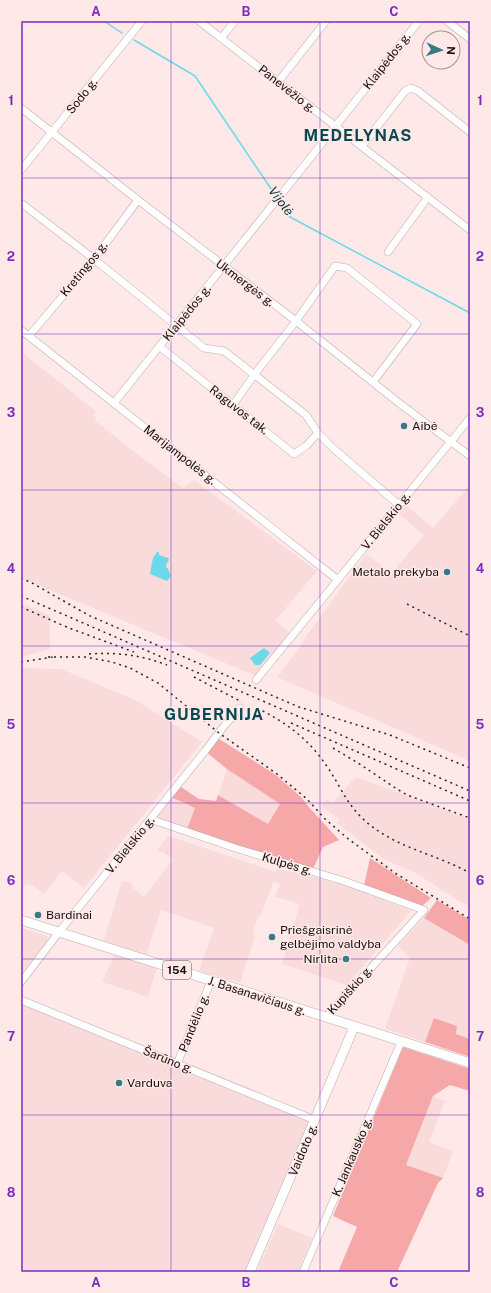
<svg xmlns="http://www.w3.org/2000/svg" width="491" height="1293" font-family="'Public Sans',sans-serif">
<rect width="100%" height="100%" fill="#fee9e8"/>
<!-- built -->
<path fill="#f8dbda" d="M 21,352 L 96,411 L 93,415 L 96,417 L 94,420 L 142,458 L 183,488 L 194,480 L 317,571 L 275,621 L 293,635 L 259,677 L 21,578 Z
M 470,485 L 470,761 L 277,677 L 299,649 L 305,638 L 366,554 L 392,573 L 424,535 L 395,511 L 402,502 L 433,528 Z
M 21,603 L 50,616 L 50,649 L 21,657 Z
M 21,668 L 61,669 L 135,700 L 202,742 L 84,888 L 62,871 L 44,894 L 32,885 L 27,884 L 21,890 Z
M 227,769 L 280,804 L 268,824 L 218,795 Z
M 356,777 L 470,819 L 470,911 L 468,910 L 469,906 L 462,903 L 416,873 L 384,859 L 337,823 L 339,819 L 321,806 L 326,799 L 332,803 Z
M 169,796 L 195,808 L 186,832 L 150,819 Z
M 168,836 L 276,872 L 277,868 L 348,886 L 411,911 L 347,985 L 282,964 L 300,904 L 275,897 L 280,884 L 273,882 L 261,916 L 259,915 L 253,931 L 255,936 L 240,983 L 199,971 L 214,928 L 161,910 L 146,955 L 104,941 L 122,881 L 131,883 L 133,888 L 144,897 L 173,860 L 162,851 L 160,853 L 157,850 Z
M 424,918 L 470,945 L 470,1039 L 455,1034 L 457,1026 L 434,1018 L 425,1042 L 385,1029 L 410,958 L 398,946 Z
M 21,928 L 47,936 L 48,939 L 21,974 Z
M 116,951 L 158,964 L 148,997 L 102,982 Z
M 21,1000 L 315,1120 L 250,1272 L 21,1272 Z
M 433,1096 L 445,1101 L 429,1142 L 453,1151 L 443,1178 L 406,1165 Z
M 278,1224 L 312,1238 L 298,1272 L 257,1272 Z"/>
<!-- green -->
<path fill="#f6a7a7" d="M 216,737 L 276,775 L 301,797 L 307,805 L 339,840 L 323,847 L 313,869 L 186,832 L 195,808 L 169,796 L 178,785 L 199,799 L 216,801 L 218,795 L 268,824 L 280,804 L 227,769 L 205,751 Z
M 370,858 L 431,898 L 421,907 L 364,886 Z
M 437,900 L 470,920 L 470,945 L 424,918 Z
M 434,1018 L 457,1026 L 456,1034 L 470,1039 L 470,1057 L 425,1042 Z
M 403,1047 L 470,1069 L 470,1091 L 450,1085 L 433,1096 L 406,1165 L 443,1178 L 438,1183 L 397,1272 L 338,1272 L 357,1227 L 333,1216 Z"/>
<!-- water -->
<path fill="#6bd9ea" d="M 157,552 L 159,552 L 159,555 L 168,558 L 169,560 L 167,563 L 166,567 L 168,569 L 171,576 L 167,581 L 150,574 L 153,558 Z
M 264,648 L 270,653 L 260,665 L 255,665 L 250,658 Z"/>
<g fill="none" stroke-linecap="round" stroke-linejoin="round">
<!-- stream -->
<path stroke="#6bd9ea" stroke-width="1.5" d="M 104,21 L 122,33
M 134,40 L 195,76 L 290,217 L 470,313"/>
<defs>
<path id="minor" d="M 199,21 L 470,230
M 447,21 L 470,39
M 221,38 L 235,21
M 278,82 L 326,21
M 21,108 L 138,200 L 296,321 L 399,403 L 470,456
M 362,146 L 405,91 L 411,88 L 418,91 L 470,132
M 21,170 L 142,21
M 280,196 L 419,21
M 21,203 L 94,259 L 204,348 L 224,351 L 306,415 L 318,433 L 333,448 L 399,505
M 388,252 L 428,197
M 21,330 L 338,580
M 29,336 L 94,259 L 138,200
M 159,346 L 294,454 L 306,446 L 318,433
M 114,403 L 274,203
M 233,405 L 254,375 L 296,321 L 335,266 L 347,268 L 417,324 L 373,382
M 256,680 L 470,418
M 150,819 L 235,848 L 344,881 L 424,910 L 325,1018
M 21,982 L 59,932 L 205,751 L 224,726 L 240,708
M 21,1000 L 315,1120
M 177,1064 L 211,981
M 303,1272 L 401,1042"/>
<path id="major" d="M 21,920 L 470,1063
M 250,1272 L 354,1027"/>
</defs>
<!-- minor casing -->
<use href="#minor" stroke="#bfabab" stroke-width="8"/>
<!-- major casing -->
<use href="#major" stroke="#bfabab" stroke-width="10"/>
<!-- minor -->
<use href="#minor" stroke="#fff" stroke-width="7"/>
<!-- major -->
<use href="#major" stroke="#fff" stroke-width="9"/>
<!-- rail -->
<path stroke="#2e2625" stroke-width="1.5" stroke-dasharray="2 4" stroke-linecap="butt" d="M 21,578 L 34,584 L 88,615 L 278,698 L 299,707 L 390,735 L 470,768
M 21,596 L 470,791
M 407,604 L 470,636
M 21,607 L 69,628 L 134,652
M 89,654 C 116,652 141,655 167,665
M 48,657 L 85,657 L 112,662 L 130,668 L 158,683 L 219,733 L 277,774 L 307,799 L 324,818 L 347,838 L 395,873 L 470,919
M 21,662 L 53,657
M 194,677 L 242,702
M 257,708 C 287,723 309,739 328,768 C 339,784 346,802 360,816 C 384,840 412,848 442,860 C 452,864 461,868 470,873
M 291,723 L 470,801
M 333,748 L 358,763 L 397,789 L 407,795 L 470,818"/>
</g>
<!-- grid -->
<path fill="none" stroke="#7b2cbf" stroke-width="1" stroke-opacity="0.55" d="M 171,21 L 171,1272M 320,21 L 320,1272M 21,178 L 470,178M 21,334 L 470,334M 21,490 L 470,490M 21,646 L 470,646M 21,803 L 470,803M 21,959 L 470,959M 21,1115 L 470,1115"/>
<!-- markers -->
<g fill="#347b86" stroke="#fee9e8" stroke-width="1.5">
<circle cx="404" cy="426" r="4"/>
<circle cx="447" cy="572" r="4"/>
<circle cx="38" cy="915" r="4"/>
<circle cx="272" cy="937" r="4"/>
<circle cx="346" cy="959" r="4"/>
<circle cx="119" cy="1083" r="4"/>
</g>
<g text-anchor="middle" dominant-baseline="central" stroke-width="3" stroke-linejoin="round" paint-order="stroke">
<!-- shield labels -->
<rect fill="#fee9e8" stroke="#5b504f" stroke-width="1" x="163" y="961" width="28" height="18" rx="3"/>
<g font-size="11" font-weight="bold" fill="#150f0e">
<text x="177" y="970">154</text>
</g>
<!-- street labels -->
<g font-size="12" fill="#150f0e" stroke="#fee9e8">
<text transform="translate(387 61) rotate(-52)">Klaipėdos g.</text>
<text transform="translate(287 89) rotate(38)">Panevėžio g.</text>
<text transform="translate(82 96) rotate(-51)">Sodo g.</text>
<text transform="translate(84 269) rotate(-51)">Kretingos g.</text>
<text transform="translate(245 283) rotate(37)">Ukmergės g.</text>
<text transform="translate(187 313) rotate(-51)">Klaipėdos g.</text>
<text transform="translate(239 410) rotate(38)">Raguvos tak.</text>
<text transform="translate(180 455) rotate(38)">Marijampolės g.</text>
<text transform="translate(386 521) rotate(-51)">V. Bielskio g.</text>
<text transform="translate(130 845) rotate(-51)">V. Bielskio g.</text>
<text transform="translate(287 864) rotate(17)">Kulpės g.</text>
<text transform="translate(350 990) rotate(-48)">Kupiškio g.</text>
<text transform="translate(257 996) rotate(18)">J. Basanavičiaus g.</text>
<text transform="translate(194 1023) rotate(-68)">Pandėlio g.</text>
<text transform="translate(168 1060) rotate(22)">Šarūno g.</text>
<text transform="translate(303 1150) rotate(-67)">Vaidoto g.</text>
<text transform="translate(352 1157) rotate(-67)">K. Jankausko g.</text>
</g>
<!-- poi labels -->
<g font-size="12" fill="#150f0e" stroke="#fee9e8" text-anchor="start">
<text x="412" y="426">Aibė</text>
<text x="439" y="572" text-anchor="end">Metalo prekyba</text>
<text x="46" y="915">Bardinai</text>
<text x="280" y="930">Priešgaisrinė<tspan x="280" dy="14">gelbėjimo valdyba</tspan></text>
<text x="338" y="959" text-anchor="end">Nirlita</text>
<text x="127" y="1083">Varduva</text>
</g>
<!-- water labels -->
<g font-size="13" font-style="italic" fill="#00363e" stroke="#fee9e8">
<text transform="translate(281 201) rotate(53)">Vijolė</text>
</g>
<!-- district labels -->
<g font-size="16" font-weight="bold" letter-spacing="1" fill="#094850" stroke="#fee9e8">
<text x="358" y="135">MEDELYNAS</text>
<text x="214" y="714">GUBERNIJA</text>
</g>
</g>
<!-- border -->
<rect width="491" height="1293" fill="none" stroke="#fee9e8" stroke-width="44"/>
<!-- north arrow -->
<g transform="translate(441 50) rotate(93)"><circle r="19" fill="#fee9e8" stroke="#a19291"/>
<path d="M0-3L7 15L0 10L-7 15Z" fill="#347b86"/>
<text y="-6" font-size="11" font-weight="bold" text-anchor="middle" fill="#150f0e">N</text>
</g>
<rect x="22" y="22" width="447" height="1249" fill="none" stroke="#7b2cbf" stroke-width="1.5"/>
<g font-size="13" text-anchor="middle" font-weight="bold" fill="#7b2cbf">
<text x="96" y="16">A</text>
<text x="246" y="16">B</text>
<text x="394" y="16">C</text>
<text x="11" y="105">1</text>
<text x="480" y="105">1</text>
<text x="11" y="261">2</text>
<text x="480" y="261">2</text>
<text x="11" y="417">3</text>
<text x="480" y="417">3</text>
<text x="11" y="573">4</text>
<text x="480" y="573">4</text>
<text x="11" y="729">5</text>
<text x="480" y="729">5</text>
<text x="11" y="885">6</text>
<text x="480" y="885">6</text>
<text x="11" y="1041">7</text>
<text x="480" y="1041">7</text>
<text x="11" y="1197">8</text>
<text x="480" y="1197">8</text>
<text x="96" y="1287">A</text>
<text x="246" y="1287">B</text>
<text x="394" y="1287">C</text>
</g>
</svg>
